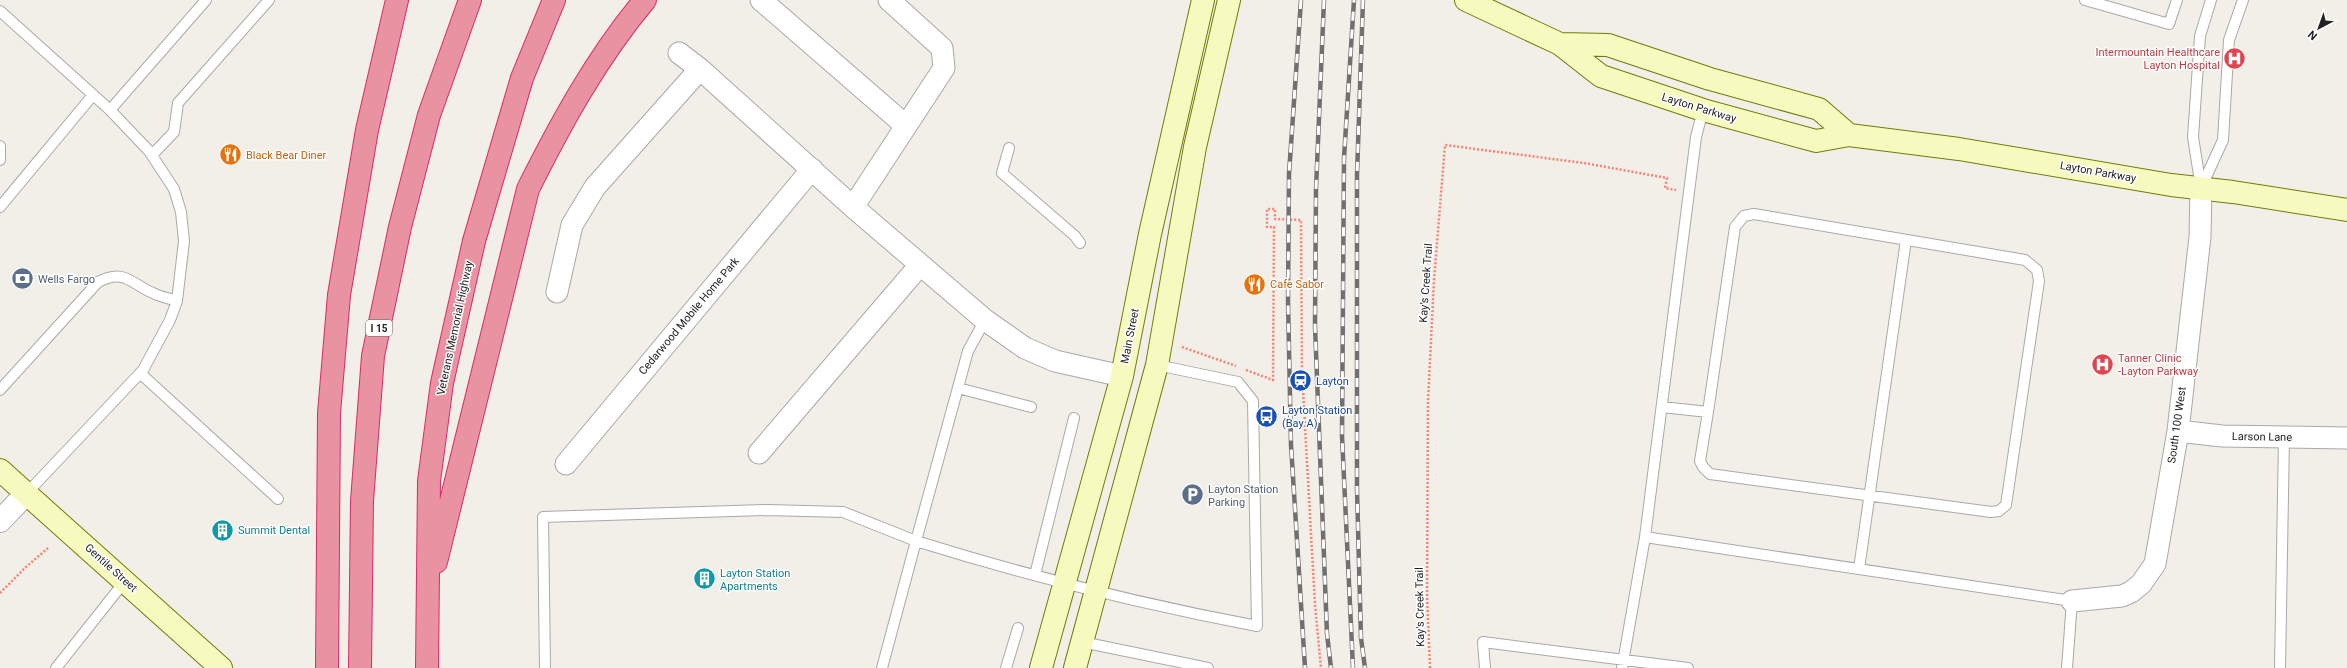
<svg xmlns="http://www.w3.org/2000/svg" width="2347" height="668" font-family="Roboto,sans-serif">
<rect width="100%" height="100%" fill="#f2efe9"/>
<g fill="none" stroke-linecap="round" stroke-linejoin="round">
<defs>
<path id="service" d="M 2085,0 L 2169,24 L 2177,0
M 0,11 L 110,110 L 149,151 L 174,189 L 181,212 L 184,241 L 177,301 L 170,320 L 143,370 L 27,493
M 110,110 L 206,0
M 1703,110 L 1696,137 L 1645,537 L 2072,601 L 2067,668
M 0,146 L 0,160
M 1009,148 L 1002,173 L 1075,236 L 1080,243
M 152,155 L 174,132 L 178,103 L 269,0
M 2201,188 L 2223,140 L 2229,40 L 2243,0
M 2201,188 L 2193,137 L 2200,36 L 2211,0
M 0,207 L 93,95
M 140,373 L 278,499
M 958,388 L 1031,407
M 0,390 L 98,282 C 125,268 131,284 153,293 C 160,297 169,298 177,301
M 1662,407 L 1708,412 L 1700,461 L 1703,467 L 1710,474 L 1991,512 L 1999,511 L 2006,505 L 2039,281 L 2037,270 L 2025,260 L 1754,214 L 1744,216 L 1735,227 L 1708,412
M 1859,569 L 1906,240
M 1035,575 L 1074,418
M 1082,642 L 1208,668
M 56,668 L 125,581
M 545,668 L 543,517 L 767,510 L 843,512 L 916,541 L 968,351 L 985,320
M 882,668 L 916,541 C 1028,576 1141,604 1257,626 L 1253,401 L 1238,382 L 1157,365
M 1006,668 L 1018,628
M 1485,668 L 1483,642 L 1688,668
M 1622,668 L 1645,537
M 2280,668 L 2284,437"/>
<path id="minor" d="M 761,0 L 905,125
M 679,53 L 700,69 L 853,207 L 985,320 L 1025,348 L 1055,361 L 1122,376
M 853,207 L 944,68 L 942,48 L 889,0
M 557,292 L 572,225 L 595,187 L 700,69
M 2178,431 L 2222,436 L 2347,438
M 759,453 L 920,265
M 566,464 L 812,169
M 2072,601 L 2122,596 L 2131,592 L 2141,584 L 2155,564 L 2178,431 L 2200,237 L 2201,188"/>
<path id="tertiary" d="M 0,521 L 27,493"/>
<path id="secondary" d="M 1466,0 L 1560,44 L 1601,76 L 1703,110 L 1816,141 L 1849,135 L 1959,149 L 2171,185 L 2233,192 L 2347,210
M 1560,44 L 1608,45 L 1710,79 L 1819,109 L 1849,135
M 0,470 L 221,668
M 1041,668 L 1122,376 L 1150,234 L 1203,0
M 1075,668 L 1157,365 L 1195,147 L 1229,0"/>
<path id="motorway" d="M 436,562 L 528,189 C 561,123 597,57 645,0
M 327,668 L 329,413 L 339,295 L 367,130 L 397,0
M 360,668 L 362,501 L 373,356 L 400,227 L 429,115 L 470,0
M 427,668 L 429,481 L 442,383 L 474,241 L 522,78 L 554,0"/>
</defs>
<!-- service casing -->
<use href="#service" stroke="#a9a9a9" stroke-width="12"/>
<!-- minor casing -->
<use href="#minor" stroke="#a9a9a9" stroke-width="23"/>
<!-- tertiary casing -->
<use href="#tertiary" stroke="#a9a9a9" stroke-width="24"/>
<!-- secondary casing -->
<use href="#secondary" stroke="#707d05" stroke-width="24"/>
<!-- motorway casing -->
<use href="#motorway" stroke="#dc2a67" stroke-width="24"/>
<!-- path -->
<path stroke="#fa8072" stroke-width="2.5" stroke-dasharray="2 2" stroke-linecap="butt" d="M 1182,347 L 1236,366
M 1246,370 L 1273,380 L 1274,227 L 1267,227 L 1267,209 L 1275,209 L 1275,219 L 1301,220 L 1302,373 L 1315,605 L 1321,668
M 0,593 L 26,567 L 48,548
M 1430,668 L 1427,595 L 1428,401 L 1434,280 L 1445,145 L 1584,163 L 1667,178 L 1665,188 L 1676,190"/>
<!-- service -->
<use href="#service" stroke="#fff" stroke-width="10"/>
<!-- minor -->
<use href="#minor" stroke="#fff" stroke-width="21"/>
<!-- tertiary -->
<use href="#tertiary" stroke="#fff" stroke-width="22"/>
<!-- secondary -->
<use href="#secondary" stroke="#f7fabf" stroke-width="22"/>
<!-- motorway -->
<use href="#motorway" stroke="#e892a2" stroke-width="22"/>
<defs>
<path id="rail" d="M 1301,0 L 1289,174 L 1288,301 L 1291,445 L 1305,668
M 1324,0 L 1316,189 L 1315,326 L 1327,634 L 1331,668
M 1363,0 L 1357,175 L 1357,489 L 1361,638 L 1365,668
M 1353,668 L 1342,436 L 1344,158 L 1354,0"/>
</defs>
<!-- rail casing -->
<use href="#rail" stroke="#707070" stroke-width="4.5"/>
<!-- rail -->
<use href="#rail" stroke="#fff" stroke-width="3" stroke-dasharray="9" stroke-linecap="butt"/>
</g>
<!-- icons -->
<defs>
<symbol id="hospital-disc" viewBox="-11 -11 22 22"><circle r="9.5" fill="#e0444e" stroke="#fff"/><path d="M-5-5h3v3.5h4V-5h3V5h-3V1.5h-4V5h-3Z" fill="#fff"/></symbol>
<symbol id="restaurant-disc" viewBox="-11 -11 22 22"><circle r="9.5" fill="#e8710a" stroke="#fff"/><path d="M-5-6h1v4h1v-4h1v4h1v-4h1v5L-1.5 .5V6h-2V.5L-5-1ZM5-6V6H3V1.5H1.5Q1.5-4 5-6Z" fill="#fff"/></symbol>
<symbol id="bank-disc" viewBox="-11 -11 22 22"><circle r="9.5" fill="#5c6f8a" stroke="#fff"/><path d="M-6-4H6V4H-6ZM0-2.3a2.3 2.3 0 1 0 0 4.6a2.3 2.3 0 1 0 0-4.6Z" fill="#fff"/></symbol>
<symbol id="station-disc" viewBox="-11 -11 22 22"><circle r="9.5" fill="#1a4fb4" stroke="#fff"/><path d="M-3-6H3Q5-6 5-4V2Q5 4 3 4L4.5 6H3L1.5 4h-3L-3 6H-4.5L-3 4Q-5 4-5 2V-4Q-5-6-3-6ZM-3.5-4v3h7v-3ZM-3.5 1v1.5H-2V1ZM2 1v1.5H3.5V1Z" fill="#fff"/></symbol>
<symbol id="bus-disc" viewBox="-11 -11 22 22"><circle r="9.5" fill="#1a4fb4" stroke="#fff"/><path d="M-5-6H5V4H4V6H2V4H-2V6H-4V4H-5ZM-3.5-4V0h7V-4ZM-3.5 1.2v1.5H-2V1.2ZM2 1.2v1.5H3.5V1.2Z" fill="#fff"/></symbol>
<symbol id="parking-disc" viewBox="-11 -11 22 22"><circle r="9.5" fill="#5c6f8a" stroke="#fff"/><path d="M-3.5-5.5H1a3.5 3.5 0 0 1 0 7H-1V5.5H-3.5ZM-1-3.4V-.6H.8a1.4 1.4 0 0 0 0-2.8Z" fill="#fff"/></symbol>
<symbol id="building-disc" viewBox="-11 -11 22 22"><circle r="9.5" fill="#0f9aa8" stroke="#fff"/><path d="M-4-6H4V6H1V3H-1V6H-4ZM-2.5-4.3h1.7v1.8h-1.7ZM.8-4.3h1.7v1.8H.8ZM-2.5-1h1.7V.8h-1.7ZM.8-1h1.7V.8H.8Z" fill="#fff"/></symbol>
</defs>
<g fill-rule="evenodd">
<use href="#hospital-disc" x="2222" y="46" width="25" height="25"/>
<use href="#restaurant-disc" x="218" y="142" width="25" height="25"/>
<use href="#bank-disc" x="10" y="266" width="25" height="25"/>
<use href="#restaurant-disc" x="1242" y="272" width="25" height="25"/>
<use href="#hospital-disc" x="2090" y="352" width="25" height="25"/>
<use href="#station-disc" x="1288" y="368" width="25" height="25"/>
<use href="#bus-disc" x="1254" y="404" width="25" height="25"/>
<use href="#parking-disc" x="1180" y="482" width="25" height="25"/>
<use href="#building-disc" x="210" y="518" width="25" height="25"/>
<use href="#building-disc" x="692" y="566" width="25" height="25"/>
</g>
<g text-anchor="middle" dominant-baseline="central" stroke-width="3" stroke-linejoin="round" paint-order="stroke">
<!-- shield labels -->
<rect fill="#fff" stroke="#646464" stroke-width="1" x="366" y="320" width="26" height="16" rx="3"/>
<g font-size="10" font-weight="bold" fill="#222">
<text x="379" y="328">I 15</text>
</g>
<!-- health labels -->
<g font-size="11" fill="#be3a42" stroke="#fff" text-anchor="end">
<text x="2220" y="52">Intermountain Healthcare<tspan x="2220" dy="13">Layton Hospital</tspan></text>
<text x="2118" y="358" text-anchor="start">Tanner Clinic<tspan x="2118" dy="13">-Layton Parkway</tspan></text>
</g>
<!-- street labels -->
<g font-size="11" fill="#222" stroke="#fff">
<text transform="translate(1699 108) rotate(17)">Layton Parkway</text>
<text transform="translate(2098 172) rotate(10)">Layton Parkway</text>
<text transform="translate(1426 283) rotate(-86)">Kay's Creek Trail</text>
<text transform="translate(689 316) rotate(-50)">Cedarwood Mobile Home Park</text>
<text transform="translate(455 328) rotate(-78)">Veterans Memorial Highway</text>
<text transform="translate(1130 336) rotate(-79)">Main Street</text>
<text transform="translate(2177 425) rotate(-82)">South 100 West</text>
<text transform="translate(2262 437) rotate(1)">Larson Lane</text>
<text transform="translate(111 568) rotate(42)">Gentile Street</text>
<text transform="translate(1420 607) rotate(-91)">Kay's Creek Trail</text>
</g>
<!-- food labels -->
<g font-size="11" fill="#c56008" stroke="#fff" text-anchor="start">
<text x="246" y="155">Black Bear Diner</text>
<text x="1270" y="284">Cafe Sabor</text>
</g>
<!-- service labels -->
<g font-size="11" fill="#4e5e75" stroke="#fff" text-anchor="start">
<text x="38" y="279">Wells Fargo</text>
<text x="1208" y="489">Layton Station<tspan x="1208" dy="13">Parking</tspan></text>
</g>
<!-- transit labels -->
<g font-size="11" fill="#164399" stroke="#fff" text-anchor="start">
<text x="1316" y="381">Layton</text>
<text x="1282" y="410">Layton Station<tspan x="1282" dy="13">(Bay A)</tspan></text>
</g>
<!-- culture labels -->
<g font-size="11" fill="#0d838f" stroke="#fff" text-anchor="start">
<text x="238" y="530">Summit Dental</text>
<text x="720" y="573">Layton Station<tspan x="720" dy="13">Apartments</tspan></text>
</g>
</g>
<!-- north arrow -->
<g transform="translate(2319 28) rotate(221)" stroke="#ffffff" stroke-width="3" paint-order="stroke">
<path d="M0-3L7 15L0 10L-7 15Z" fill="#222222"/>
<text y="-6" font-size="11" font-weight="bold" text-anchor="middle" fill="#222222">N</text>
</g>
</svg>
